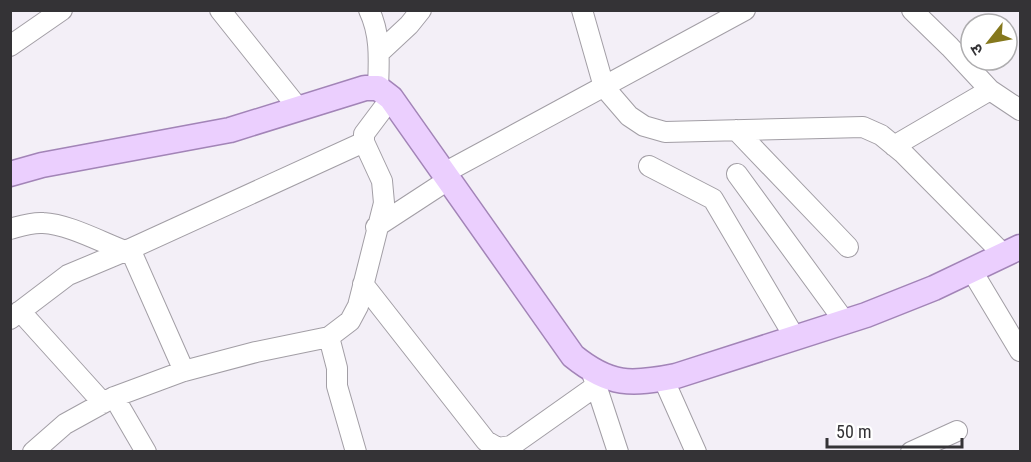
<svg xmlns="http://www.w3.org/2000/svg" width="1031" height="462" font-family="'Roboto Condensed','Noto Sans Devanagari',sans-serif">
<rect width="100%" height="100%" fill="#f3eff7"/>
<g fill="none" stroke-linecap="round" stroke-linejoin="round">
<defs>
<path id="minor" d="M 220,10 L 299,109
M 369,10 C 381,35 379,61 378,88
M 582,10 L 604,87 L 629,116 L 644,126 L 665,132 L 863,127 L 881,135 L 903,153 L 1004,255
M 912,10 L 950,47 L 990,90 L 1020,110
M 10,46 L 62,10
M 380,52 L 409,25 L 421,10
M 736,130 L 848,247
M 894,146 L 990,90
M 649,166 L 713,199 L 795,338
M 444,173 L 745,10
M 737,174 L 845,322
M 376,227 L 448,180
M 10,229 C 21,226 32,222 43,223 C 68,224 101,242 125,251
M 130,249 L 184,371
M 972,271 L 1020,351
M 363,284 L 486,441 L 498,448 L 511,446 L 596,386
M 20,311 L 103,403
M 10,319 L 68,275 L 130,249 L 364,142
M 329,337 L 337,368 L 337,386 L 356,452
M 593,376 L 618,452
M 663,378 L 696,452
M 114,397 L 146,452
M 33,452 L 65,424 L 114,397 L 184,371 L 256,352 L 329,337 L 350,321 L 358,306 L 384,203 L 382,181 L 364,142 L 364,134 L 391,98
M 911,452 L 957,431"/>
<path id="major" d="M 10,174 L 42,165 L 230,130 L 365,88 L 378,88 L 391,98 L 573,356 C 610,386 631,385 676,376 L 866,315 L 934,288 L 1020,247"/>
</defs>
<!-- minor casing -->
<use href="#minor" stroke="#a29ea5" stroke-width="22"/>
<!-- major casing -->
<use href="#major" stroke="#a284b7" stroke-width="27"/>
<!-- minor -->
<use href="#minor" stroke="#fff" stroke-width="20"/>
<!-- major -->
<use href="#major" stroke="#ebcffe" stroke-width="24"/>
</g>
<!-- border -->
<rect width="1031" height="462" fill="none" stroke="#343336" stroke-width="24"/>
<!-- north arrow -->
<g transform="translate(989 42) rotate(239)"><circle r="28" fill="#ffffff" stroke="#aeadaf" stroke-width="1.5"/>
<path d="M0-4.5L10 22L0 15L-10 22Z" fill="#85781d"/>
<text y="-9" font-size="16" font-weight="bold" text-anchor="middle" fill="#343336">उ</text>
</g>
<!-- scale -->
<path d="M827 438v9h135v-9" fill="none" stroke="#343336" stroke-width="3"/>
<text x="836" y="438" font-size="18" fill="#343336" stroke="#ffffff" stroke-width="4.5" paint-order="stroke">50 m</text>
</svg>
